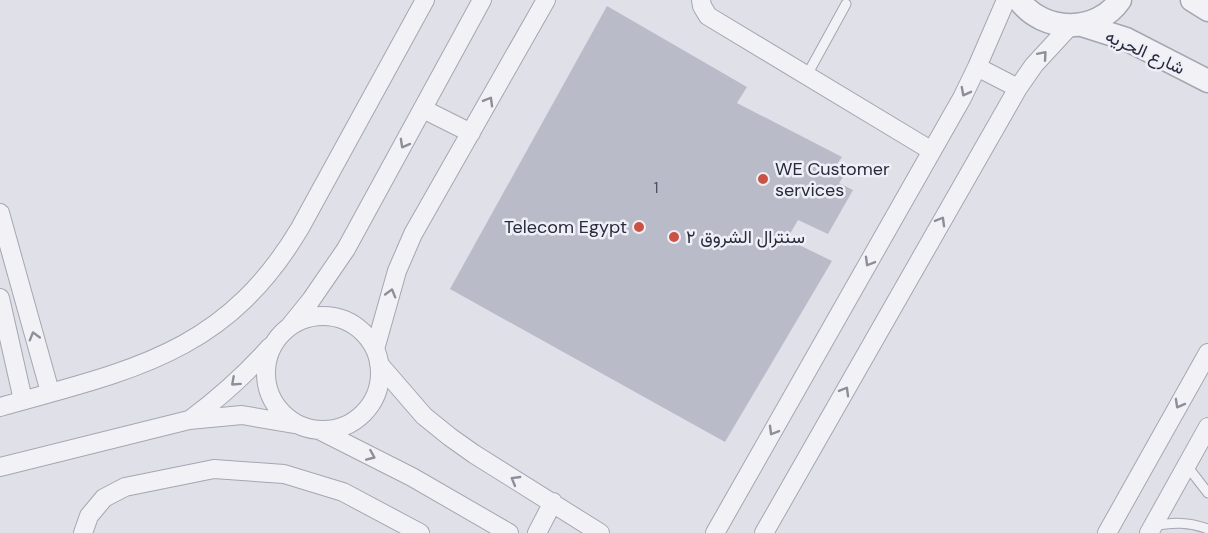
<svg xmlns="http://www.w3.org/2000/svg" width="1208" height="533" font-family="'DM Sans',Vazirmatn,sans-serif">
<rect width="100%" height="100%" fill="#dfe0e8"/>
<!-- building -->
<path fill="#b9bbc8" d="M 607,6 L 747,87 L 737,103 L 842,157 L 835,167 L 846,173 L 839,183 L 853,190 L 828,234 L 798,220 L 787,239 L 832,261 L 725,442 L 450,289 Z"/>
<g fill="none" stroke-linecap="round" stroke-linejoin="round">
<defs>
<path id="service" d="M 807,75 L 846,4
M 1187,466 L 1208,493
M 1153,526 C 1173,522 1189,522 1208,529"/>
<path id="minor" d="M 701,0 L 702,6 L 708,16 L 932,151
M 977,67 L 1018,88
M 423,109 L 471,133
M 0,213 L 50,392
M 0,298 L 23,400
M266 373a57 57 0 1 1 114 0a57 57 0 1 1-114 0Z
M 290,326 L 311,300 L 346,249 L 482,0
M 375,349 L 397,271 L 413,234 L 546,0
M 379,364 L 424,416 L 450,437 L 474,454 L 600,533
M 0,407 C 131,370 225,354 300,228 L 425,0
M 191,419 C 219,398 246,374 270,347
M 319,430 L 412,477 L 509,533
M 0,467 L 189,420 L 242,415 L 294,424
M 83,533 L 89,516 L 104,498 L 125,487 L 214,469 L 284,474 L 343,492 L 420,533
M 537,533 L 553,502
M 715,533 L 962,98 L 977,67 L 1006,0
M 764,533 L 1018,88 L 1034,65 L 1070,26
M 1107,533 L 1208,353
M 1149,533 L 1208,427"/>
<path id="tertiary" d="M 1019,0 C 1043,33 1097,34 1120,0
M 1192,0 L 1208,10
M 1082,25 L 1126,39 L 1208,81"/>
</defs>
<!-- service casing -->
<use href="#service" stroke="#a4a6b2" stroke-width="11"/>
<!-- minor casing -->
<use href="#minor" stroke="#a4a6b2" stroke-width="20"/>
<!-- tertiary casing -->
<use href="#tertiary" stroke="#a4a6b2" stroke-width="25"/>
<!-- service -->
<use href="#service" stroke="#f2f2f6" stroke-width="9"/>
<!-- minor -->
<use href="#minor" stroke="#f2f2f6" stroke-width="18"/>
<!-- tertiary -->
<use href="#tertiary" stroke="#f2f2f6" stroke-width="22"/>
</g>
<!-- one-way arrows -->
<defs><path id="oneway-chevron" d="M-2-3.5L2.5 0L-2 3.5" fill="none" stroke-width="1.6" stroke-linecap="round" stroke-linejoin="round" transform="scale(1.5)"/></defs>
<g stroke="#8d8e9a">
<use href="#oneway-chevron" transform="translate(1043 55) rotate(-49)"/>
<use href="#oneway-chevron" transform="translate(965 92) rotate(118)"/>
<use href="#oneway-chevron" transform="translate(489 101) rotate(-60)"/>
<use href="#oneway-chevron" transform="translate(404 144) rotate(119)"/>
<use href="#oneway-chevron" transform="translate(941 221) rotate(-60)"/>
<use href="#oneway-chevron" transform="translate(869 262) rotate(120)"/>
<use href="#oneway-chevron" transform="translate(391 293) rotate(-74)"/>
<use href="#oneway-chevron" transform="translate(34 336) rotate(-106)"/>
<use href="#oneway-chevron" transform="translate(235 382) rotate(138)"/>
<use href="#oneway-chevron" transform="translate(845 391) rotate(-60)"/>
<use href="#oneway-chevron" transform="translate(1179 404) rotate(119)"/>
<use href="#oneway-chevron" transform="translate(773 431) rotate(120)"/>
<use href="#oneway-chevron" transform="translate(371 456) rotate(23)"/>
<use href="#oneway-chevron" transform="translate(515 480) rotate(-150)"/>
</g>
<!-- markers -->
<g fill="#cb5346" stroke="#eef0f6" stroke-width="2">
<circle cx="763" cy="179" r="6"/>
<circle cx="639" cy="227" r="6"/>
<circle cx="674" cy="237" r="6"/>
</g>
<g text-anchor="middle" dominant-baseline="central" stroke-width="5" stroke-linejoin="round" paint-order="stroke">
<!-- number labels -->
<g font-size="15" fill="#4c4f61">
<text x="656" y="188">1</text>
</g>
<!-- street labels -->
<g font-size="18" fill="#282b3f" stroke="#eef0f6">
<text transform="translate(1145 52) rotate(24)">شارع الحريه</text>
</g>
<!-- poi labels -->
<g font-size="18" fill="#282b3f" stroke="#eef0f6" text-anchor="start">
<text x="775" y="169">WE Customer<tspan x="775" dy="21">services</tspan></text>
<text x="627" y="227" text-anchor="end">Telecom Egypt</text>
<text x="686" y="237">سنترال الشروق ٢</text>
</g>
</g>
</svg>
